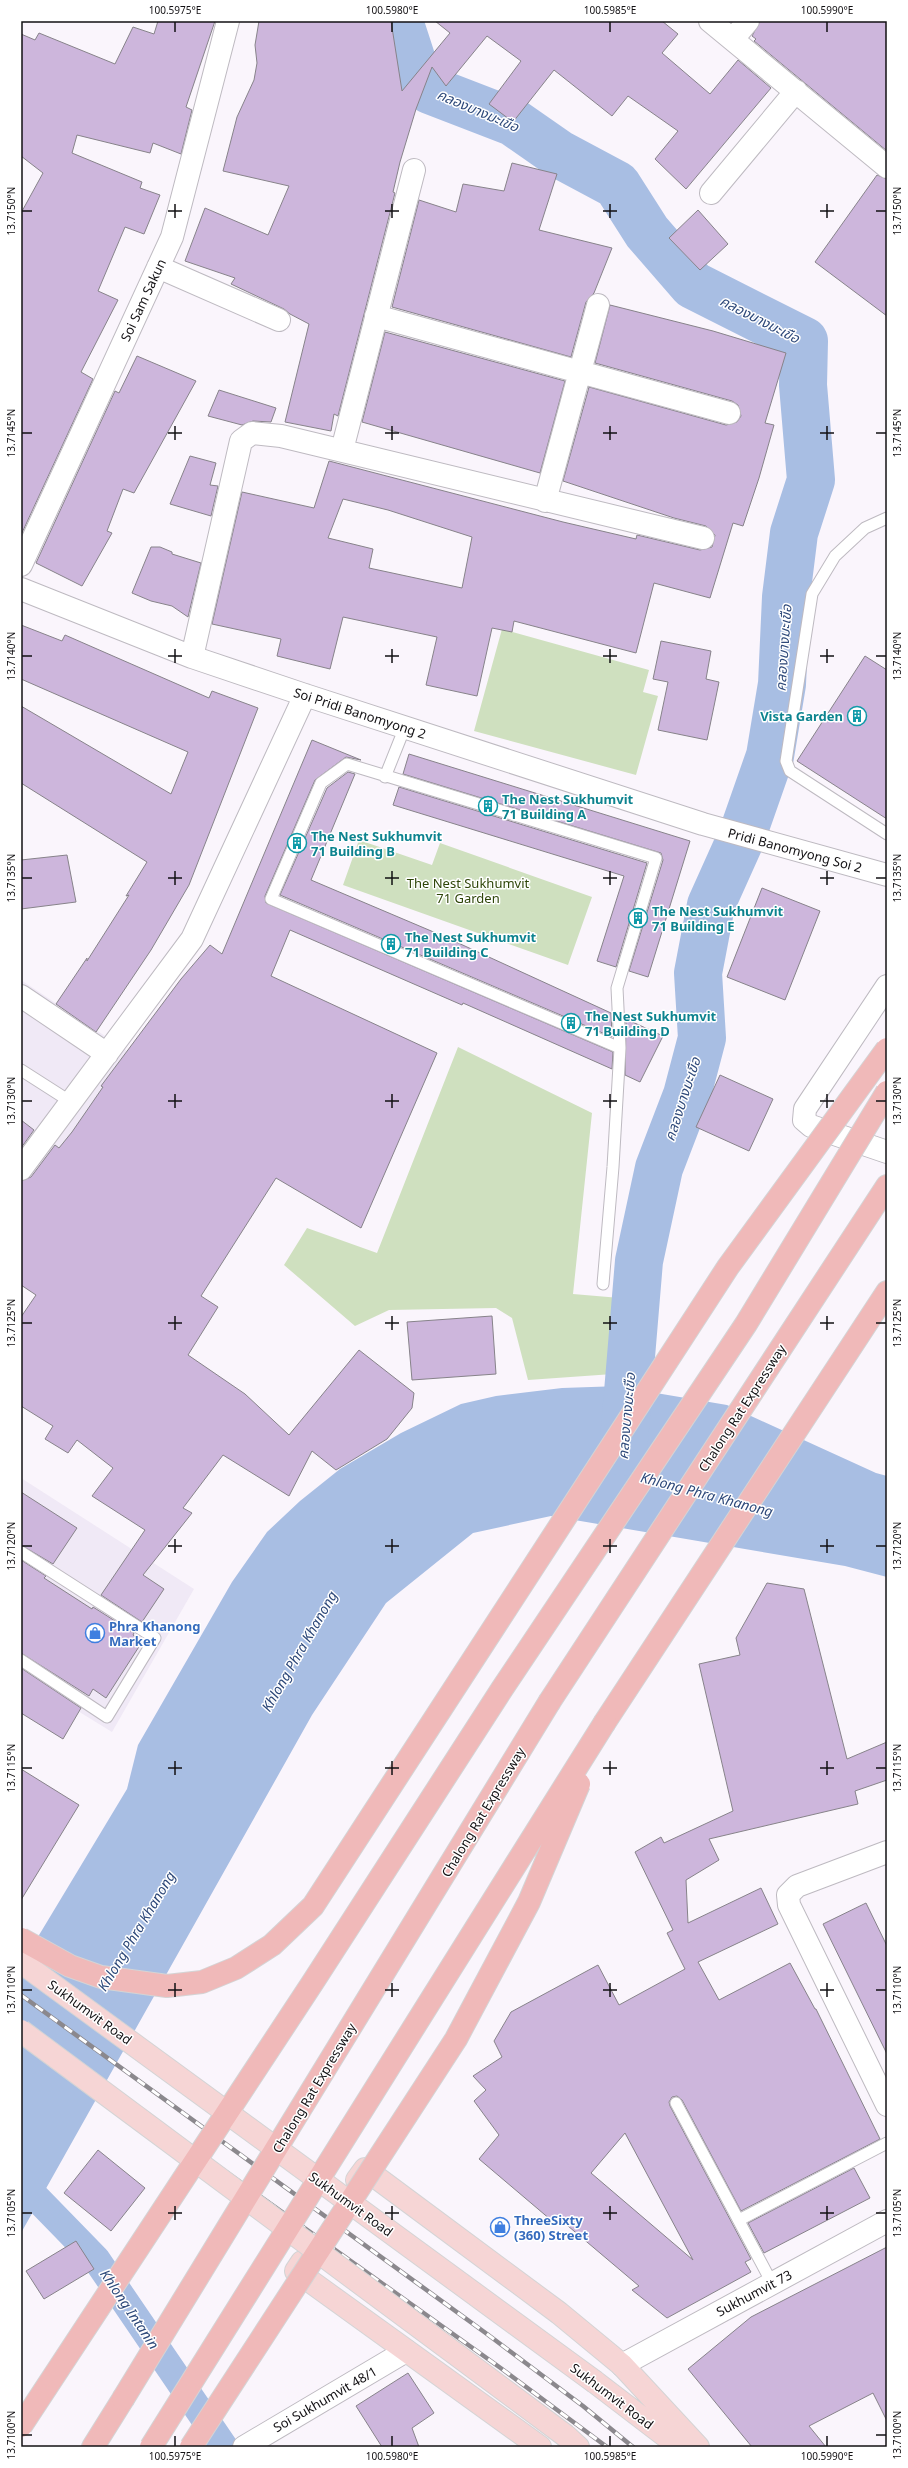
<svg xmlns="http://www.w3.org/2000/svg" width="908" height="2468" font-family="'Noto Sans','Noto Sans Thai',sans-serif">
<rect width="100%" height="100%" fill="#faf5fc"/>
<!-- built -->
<path fill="#f0e9f6" d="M 21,980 L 162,1074 L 53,1227 L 21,1289 Z
M 21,1478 L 194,1589 L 112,1732 L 21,1676 Z"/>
<!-- green -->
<path fill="#cfe0bf" d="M 502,629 L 649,670 L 643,692 L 658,696 L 636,775 L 474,731 Z
M 359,840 L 432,865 L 440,843 L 592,897 L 568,965 L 343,885 Z
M 458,1047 L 592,1113 L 573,1294 L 620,1298 L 613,1374 L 528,1380 L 512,1318 L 496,1308 L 389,1310 L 355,1326 L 284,1265 L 307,1228 L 377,1253 Z"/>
<!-- water -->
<path fill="#a8bee3" d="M 650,1385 L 656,1393 L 727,1405 L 876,1473 L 887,1476 L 887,1577 L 845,1566 L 551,1516 L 473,1533 L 386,1603 L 312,1715 L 21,2233 L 21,1965 L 127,1789 L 138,1745 L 232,1582 L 267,1532 L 300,1501 L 340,1469 L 401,1433 L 461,1404 L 496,1396 L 562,1388 Z"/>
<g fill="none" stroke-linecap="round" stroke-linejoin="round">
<!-- canal -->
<path stroke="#a8bee3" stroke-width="28" d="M 21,2182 L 96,2259 L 224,2447"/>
<!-- river -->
<path stroke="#a8bee3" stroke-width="48" d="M 399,21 L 412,61 L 430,90 L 513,122 L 559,154 L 617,185 L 647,232 L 693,285 L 804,341 L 803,385 L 811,480 L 794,533 L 786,597 L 782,684 L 770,756 L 742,836 L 711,905 L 698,973 L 702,1038 L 687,1095 L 659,1168 L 639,1261 L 623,1452"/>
</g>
<!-- building -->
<path fill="#cdb6dc" stroke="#87838a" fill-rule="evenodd" d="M 158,21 L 215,21 L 186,107 L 192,110 L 181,154 L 153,143 L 150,153 L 77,135 L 72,153 L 142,182 L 140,188 L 160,195 L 144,234 L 125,227 L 98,291 L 118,300 L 81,372 L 93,379 L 21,535 L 21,213 L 43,173 L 21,156 L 21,34 L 35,40 L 39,33 L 115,64 L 133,27 L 154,34 Z
M 259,21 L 391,21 L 402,91 L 450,33 L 435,21 L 662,21 L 678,34 L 662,53 L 710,94 L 738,60 L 771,88 L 686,189 L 655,159 L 678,131 L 628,96 L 612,116 L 554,70 L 513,122 L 489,104 L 521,61 L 487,36 L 446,86 L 432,67 L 416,109 L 400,162 L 393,192 L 395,193 L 338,416 L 334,414 L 331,431 L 285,422 L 309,324 L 290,314 L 284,309 L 231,284 L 235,278 L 185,261 L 205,208 L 268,235 L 289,186 L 223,171 L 237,117 L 254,80 L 257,63 L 255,45 Z
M 760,21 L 887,21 L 887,151 L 754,41 L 756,39 L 752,36 Z
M 512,163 L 557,174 L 539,230 L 612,248 L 594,293 L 586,302 L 571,357 L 392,307 L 419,200 L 456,212 L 463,184 L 504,191 Z
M 877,175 L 887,179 L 887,316 L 815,262 Z
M 698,210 L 728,244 L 700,270 L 669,238 Z
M 610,305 L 713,331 L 786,353 L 765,423 L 774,425 L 759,478 L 743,526 L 733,523 L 710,598 L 654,583 L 636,653 L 514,621 L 512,632 L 492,628 L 477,696 L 426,685 L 437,637 L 343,617 L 330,669 L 277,656 L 281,639 L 212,624 L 242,492 L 314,508 L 329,461 L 563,522 L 636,539 L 637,535 L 700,550 L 712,547 L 715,535 L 706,526 L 674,518 L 563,481 L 589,387 L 726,425 L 737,422 L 741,416 L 738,405 L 732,401 L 595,363 ZM 343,499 L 388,510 L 472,537 L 462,588 L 369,568 L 373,549 L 328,538 Z
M 385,332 L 565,381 L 540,473 L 362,422 Z
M 137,356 L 196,381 L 134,493 L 123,489 L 107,531 L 112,533 L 82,586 L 36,563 L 115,391 L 119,393 Z
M 219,390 L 276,408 L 271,422 L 253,421 L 242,425 L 208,416 Z
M 190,456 L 216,463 L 210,485 L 218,486 L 211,516 L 170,504 Z
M 151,547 L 160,547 L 172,552 L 172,554 L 201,563 L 188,617 L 172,606 L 151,601 L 132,593 Z
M 21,625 L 62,641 L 65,635 L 209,698 L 212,691 L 258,708 L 189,885 L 151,950 L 96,1032 L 56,1004 L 87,958 L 87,961 L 129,895 L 126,896 L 147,862 L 21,783 L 21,706 L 171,794 L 188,752 L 21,679 Z
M 661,641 L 711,651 L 706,679 L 719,682 L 707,740 L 658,730 L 668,682 L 653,679 Z
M 865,656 L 887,670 L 887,819 L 797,761 Z
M 312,740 L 361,760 L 346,757 L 315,780 L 265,896 L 266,903 L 613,1052 L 612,1069 L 463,1003 L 462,1005 L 290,930 L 271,976 L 437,1053 L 361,1228 L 276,1178 L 201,1296 L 218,1307 L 188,1355 L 245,1394 L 289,1435 L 359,1350 L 414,1393 L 412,1408 L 387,1439 L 336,1470 L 312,1451 L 289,1496 L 223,1455 L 183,1508 L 192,1513 L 143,1575 L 164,1589 L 142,1622 L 101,1595 L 145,1530 L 92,1496 L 113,1468 L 77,1440 L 68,1453 L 45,1439 L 53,1426 L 21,1406 L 21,1317 L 36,1295 L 21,1285 L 21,1181 L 31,1177 L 55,1145 L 59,1148 L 72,1132 L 103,1087 L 101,1086 L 181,979 L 210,945 L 222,954 Z
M 409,754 L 690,841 L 648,977 L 629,971 L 663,860 L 661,853 L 403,774 Z
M 348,772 L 355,774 L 311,880 L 443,936 L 611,1013 L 612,1037 L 280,895 L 327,788 Z
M 399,787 L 647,863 L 616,967 L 597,961 L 624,876 L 393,805 Z
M 67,855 L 76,902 L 21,909 L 21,860 Z
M 762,888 L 820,911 L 785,1000 L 727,977 Z
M 626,1019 L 663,1036 L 640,1082 L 625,1075 Z
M 720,1075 L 773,1099 L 749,1151 L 696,1127 Z
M 21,1120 L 34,1130 L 21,1148 Z
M 492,1316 L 496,1374 L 412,1380 L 407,1322 Z
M 21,1492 L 77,1528 L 53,1564 L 21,1545 Z
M 21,1560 L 46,1576 L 44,1578 L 92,1609 L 93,1607 L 134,1633 L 133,1635 L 142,1642 L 106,1698 L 93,1689 L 89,1696 L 21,1653 Z
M 767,1583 L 804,1589 L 847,1759 L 887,1742 L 887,1780 L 855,1791 L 858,1804 L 709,1839 L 719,1860 L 686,1880 L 688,1923 L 761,1888 L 778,1924 L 698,1962 L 719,2000 L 790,1963 L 815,2009 L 816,2009 L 880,2139 L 741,2211 L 682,2100 L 677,2096 L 672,2097 L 669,2102 L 670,2106 L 751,2259 L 745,2262 L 751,2272 L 667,2318 L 632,2290 L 639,2286 L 555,2215 L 551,2220 L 479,2159 L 499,2135 L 474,2101 L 486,2090 L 473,2076 L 502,2057 L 494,2041 L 511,2012 L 598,1965 L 619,2005 L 685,1969 L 667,1933 L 673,1930 L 635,1852 L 661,1837 L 664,1843 L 733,1811 L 699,1664 L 740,1655 L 736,1638 ZM 625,2133 L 693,2260 L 591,2173 Z
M 21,1668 L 81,1708 L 63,1739 L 21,1713 Z
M 21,1769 L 79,1805 L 21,1900 Z
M 866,1903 L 887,1946 L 887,2054 L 823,1924 Z
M 98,2150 L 145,2188 L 111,2231 L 64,2193 Z
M 854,2168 L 870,2198 L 764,2253 L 748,2223 Z
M 76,2241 L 94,2269 L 44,2299 L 26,2271 Z
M 887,2247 L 887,2421 L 873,2393 L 809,2426 L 826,2447 L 752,2447 L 688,2369 L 751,2317 Z
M 408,2373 L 434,2413 L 412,2428 L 419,2447 L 382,2447 L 356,2406 Z"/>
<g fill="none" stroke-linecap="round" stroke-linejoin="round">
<defs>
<path id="lane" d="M 887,518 L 865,528 L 835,556 L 812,594 L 786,761 L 790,771 L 887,834
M 385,777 L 405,727
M 21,1070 L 71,1102
M 603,1284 L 613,1167 L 620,1048 L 617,988 L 656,858 L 347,764 L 321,783 L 271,899 L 620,1048
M 21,1552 L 155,1638 L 107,1717 L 21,1660
M 676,2103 L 772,2283
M 739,2220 L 887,2143"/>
<path id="street" d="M 710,21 L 887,167
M 733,39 L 748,21
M 711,193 L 796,91
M 158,267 L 279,320
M 376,316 L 729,413
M 342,450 L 414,170
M 545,501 L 598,305
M 21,565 L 172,237 L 228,21
M 21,589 L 192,657 L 305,695 L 703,824 L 887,875
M 192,657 L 241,441 L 252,433 L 281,436 L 703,538
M 887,986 L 805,1109 L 804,1120 L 811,1126 L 887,1152
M 21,996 L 107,1054
M 21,1169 L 192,939 L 305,695
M 887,1852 L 797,1886 L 788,1895 L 789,1905 L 887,2105
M 622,2365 L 887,2221
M 244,2447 L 406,2351"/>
<path id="primary" d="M 357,2180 L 365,2169 L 559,2313 L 622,2365 L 698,2447
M 302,2262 L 296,2271 L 540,2447
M 595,2382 L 680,2447
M 566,2436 L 578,2447"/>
<path id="highway" d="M 550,1701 L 887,1186
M 605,1722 L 887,1292
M 93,2447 L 123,2399"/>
</defs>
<!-- lane casing -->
<use href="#lane" stroke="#bebac1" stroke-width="13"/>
<!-- street casing -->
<use href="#street" stroke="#bebac1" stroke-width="24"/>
<!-- primary casing -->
<use href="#primary" stroke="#d4d4d5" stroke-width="24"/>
<!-- highway casing -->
<use href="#highway" stroke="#d4d4d5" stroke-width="24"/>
<!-- lane -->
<use href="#lane" stroke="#fff" stroke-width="11"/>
<!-- street -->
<use href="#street" stroke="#fff" stroke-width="22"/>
<!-- primary -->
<use href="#primary" stroke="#f6d5d5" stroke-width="22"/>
<!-- highway -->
<use href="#highway" stroke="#f0b9b9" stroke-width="22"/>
<defs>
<path id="rail" d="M 21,1995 L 487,2334 L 583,2406 L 633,2447
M 21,2022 L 156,2122 L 502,2369 L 607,2447"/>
</defs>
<!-- rail casing -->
<use href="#rail" stroke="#8b888d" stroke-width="4.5"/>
<!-- rail -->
<use href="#rail" stroke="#fff" stroke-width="3" stroke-dasharray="9" stroke-linecap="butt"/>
<defs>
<path id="primary-bridge" d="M 21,1962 L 595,2382
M 21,2031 L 566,2436"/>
<path id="highway-bridge" d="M 21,1939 L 70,1966 L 101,1977 L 167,1986 L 202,1982 L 236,1968 L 272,1945 L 313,1906 L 728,1267 L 887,1049
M 123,2399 L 550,1701
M 21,2426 L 313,1982 L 502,1689 L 746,1324 L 887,1092
M 151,2447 L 605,1722
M 191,2447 L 456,2039 L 529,1902 L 579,1784"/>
</defs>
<!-- primary-bridge casing -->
<use href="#primary-bridge" stroke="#d4d4d5" stroke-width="24" stroke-linecap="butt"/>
<!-- highway-bridge casing -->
<use href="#highway-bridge" stroke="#d4d4d5" stroke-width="24" stroke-linecap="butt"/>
<!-- primary-bridge -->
<use href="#primary-bridge" stroke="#f6d5d5" stroke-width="22"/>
<!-- highway-bridge -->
<use href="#highway-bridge" stroke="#f0b9b9" stroke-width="22"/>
</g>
<!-- ticks -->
<path fill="none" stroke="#121013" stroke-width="1.5" d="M 175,22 L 175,32M 392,22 L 392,32M 610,22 L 610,32M 827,22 L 827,32M 175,204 L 175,218M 392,204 L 392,218M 610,204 L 610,218M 827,204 L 827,218M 22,211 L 32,211M 168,211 L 182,211M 385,211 L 399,211M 603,211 L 617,211M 820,211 L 834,211M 876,211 L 886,211M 175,426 L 175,440M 392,426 L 392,440M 610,426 L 610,440M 827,426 L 827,440M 22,433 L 32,433M 168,433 L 182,433M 385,433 L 399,433M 603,433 L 617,433M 820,433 L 834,433M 876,433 L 886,433M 175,649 L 175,663M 392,649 L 392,663M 610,649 L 610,663M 827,649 L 827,663M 22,656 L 32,656M 168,656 L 182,656M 385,656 L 399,656M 603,656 L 617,656M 820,656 L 834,656M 876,656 L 886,656M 175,871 L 175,885M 392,871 L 392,885M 610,871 L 610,885M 827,871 L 827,885M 22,878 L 32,878M 168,878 L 182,878M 385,878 L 399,878M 603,878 L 617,878M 820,878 L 834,878M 876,878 L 886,878M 175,1094 L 175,1108M 392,1094 L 392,1108M 610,1094 L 610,1108M 827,1094 L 827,1108M 22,1101 L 32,1101M 168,1101 L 182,1101M 385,1101 L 399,1101M 603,1101 L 617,1101M 820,1101 L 834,1101M 876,1101 L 886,1101M 175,1316 L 175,1330M 392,1316 L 392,1330M 610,1316 L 610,1330M 827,1316 L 827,1330M 22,1323 L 32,1323M 168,1323 L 182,1323M 385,1323 L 399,1323M 603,1323 L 617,1323M 820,1323 L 834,1323M 876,1323 L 886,1323M 175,1539 L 175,1553M 392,1539 L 392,1553M 610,1539 L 610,1553M 827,1539 L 827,1553M 22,1546 L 32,1546M 168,1546 L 182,1546M 385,1546 L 399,1546M 603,1546 L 617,1546M 820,1546 L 834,1546M 876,1546 L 886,1546M 175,1761 L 175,1775M 392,1761 L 392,1775M 610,1761 L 610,1775M 827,1761 L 827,1775M 22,1768 L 32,1768M 168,1768 L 182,1768M 385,1768 L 399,1768M 603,1768 L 617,1768M 820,1768 L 834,1768M 876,1768 L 886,1768M 175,1983 L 175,1997M 392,1983 L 392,1997M 610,1983 L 610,1997M 827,1983 L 827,1997M 22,1990 L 32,1990M 168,1990 L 182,1990M 385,1990 L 399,1990M 603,1990 L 617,1990M 820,1990 L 834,1990M 876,1990 L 886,1990M 175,2206 L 175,2220M 392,2206 L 392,2220M 610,2206 L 610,2220M 827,2206 L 827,2220M 22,2213 L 32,2213M 168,2213 L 182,2213M 385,2213 L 399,2213M 603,2213 L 617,2213M 820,2213 L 834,2213M 876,2213 L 886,2213M 22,2435 L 32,2435M 876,2435 L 886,2435M 175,2436 L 175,2446M 392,2436 L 392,2446M 610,2436 L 610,2446M 827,2436 L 827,2446"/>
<!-- icons -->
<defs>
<symbol id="building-ring" viewBox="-11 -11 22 22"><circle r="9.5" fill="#fff" stroke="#0f9aa8" stroke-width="1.5"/><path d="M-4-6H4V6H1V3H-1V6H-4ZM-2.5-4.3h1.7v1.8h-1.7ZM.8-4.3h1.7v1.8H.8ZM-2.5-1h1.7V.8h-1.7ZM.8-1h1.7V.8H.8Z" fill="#0f9aa8"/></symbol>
<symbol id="shop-ring" viewBox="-11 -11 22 22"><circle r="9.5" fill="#fff" stroke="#3f7fe0" stroke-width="1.5"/><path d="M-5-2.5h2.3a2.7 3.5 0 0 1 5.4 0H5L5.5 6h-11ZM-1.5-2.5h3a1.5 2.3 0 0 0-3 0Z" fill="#3f7fe0"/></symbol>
</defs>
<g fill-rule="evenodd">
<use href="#building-ring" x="846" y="705" width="22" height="22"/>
<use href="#building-ring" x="477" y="795" width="22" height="22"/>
<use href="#building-ring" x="286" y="832" width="22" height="22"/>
<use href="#building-ring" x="627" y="907" width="22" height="22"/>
<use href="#building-ring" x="380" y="933" width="22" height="22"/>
<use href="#building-ring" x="560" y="1012" width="22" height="22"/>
<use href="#shop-ring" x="84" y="1622" width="22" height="22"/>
<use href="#shop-ring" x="489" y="2216" width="22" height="22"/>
</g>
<g text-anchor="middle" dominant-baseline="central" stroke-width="3" stroke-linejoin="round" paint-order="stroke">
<!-- street labels -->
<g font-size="13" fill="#121013" stroke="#fff">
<text transform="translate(143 300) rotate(-65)">Soi Sam Sakun</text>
<text transform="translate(360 713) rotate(18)">Soi Pridi Banomyong 2</text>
<text transform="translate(795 850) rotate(15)">Pridi Banomyong Soi 2</text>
<text transform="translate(742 1408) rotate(-57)">Chalong Rat Expressway</text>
<text transform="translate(483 1812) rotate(-59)">Chalong Rat Expressway</text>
<text transform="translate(90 2012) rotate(36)">Sukhumvit Road</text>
<text transform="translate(314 2088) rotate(-59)">Chalong Rat Expressway</text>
<text transform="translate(351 2204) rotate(36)">Sukhumvit Road</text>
<text transform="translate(754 2293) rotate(-28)">Sukhumvit 73</text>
<text transform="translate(612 2396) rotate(37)">Sukhumvit Road</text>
<text transform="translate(325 2399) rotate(-30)">Soi Sukhumvit 48/1</text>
</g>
<!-- culture labels -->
<g font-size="13" font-weight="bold" fill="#0d838f" stroke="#fff" text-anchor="start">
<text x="843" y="716" text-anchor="end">Vista Garden</text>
<text x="502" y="799">The Nest Sukhumvit<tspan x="502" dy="15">71 Building A</tspan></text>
<text x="311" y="836">The Nest Sukhumvit<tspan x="311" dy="15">71 Building B</tspan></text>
<text x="652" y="911">The Nest Sukhumvit<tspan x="652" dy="15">71 Building E</tspan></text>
<text x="405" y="937">The Nest Sukhumvit<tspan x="405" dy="15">71 Building C</tspan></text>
<text x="585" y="1016">The Nest Sukhumvit<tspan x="585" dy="15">71 Building D</tspan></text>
</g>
<!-- park labels -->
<g font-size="13" fill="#2e4508" stroke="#fff">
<text x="468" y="883">The Nest Sukhumvit<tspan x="468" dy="15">71 Garden</tspan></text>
</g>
<!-- shop labels -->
<g font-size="13" font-weight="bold" fill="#366cbe" stroke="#fff" text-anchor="start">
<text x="109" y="1626">Phra Khanong<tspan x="109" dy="15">Market</tspan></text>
<text x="514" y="2220">ThreeSixty<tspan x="514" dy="15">(360) Street</tspan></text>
</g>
<!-- water labels -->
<g font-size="14" font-style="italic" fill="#2e497a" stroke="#fff">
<text transform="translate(478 110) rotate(23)">คลองบางมะเขือ</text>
<text transform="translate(760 319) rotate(27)">คลองบางมะเขือ</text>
<text transform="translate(783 648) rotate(-86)">คลองบางมะเขือ</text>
<text transform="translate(682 1099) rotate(-72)">คลองบางมะเขือ</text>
<text transform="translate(626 1416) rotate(-85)">คลองบางมะเขือ</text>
<text transform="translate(707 1494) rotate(15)">Khlong Phra Khanong</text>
<text transform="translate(299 1651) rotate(-60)">Khlong Phra Khanong</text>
<text transform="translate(136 1931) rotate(-59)">Khlong Phra Khanong</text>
<text transform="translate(130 2309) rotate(56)">Khlong Intanin</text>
</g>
</g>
<!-- border -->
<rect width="908" height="2468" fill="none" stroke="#ffffff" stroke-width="44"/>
<rect x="22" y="22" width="864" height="2424" fill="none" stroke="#121013" stroke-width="1.5"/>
<g font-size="10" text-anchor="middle" fill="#121013">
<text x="175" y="14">100.5975°E</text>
<text x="392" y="14">100.5980°E</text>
<text x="610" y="14">100.5985°E</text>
<text x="827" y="14">100.5990°E</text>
<text transform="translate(11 211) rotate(-90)" y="4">13.7150°N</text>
<text transform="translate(897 211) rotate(-90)" y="4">13.7150°N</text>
<text transform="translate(11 433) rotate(-90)" y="4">13.7145°N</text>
<text transform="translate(897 433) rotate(-90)" y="4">13.7145°N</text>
<text transform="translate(11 656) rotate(-90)" y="4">13.7140°N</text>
<text transform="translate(897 656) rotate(-90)" y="4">13.7140°N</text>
<text transform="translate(11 878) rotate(-90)" y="4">13.7135°N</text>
<text transform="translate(897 878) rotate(-90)" y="4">13.7135°N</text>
<text transform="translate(11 1101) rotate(-90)" y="4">13.7130°N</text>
<text transform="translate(897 1101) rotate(-90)" y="4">13.7130°N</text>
<text transform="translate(11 1323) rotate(-90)" y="4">13.7125°N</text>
<text transform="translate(897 1323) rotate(-90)" y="4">13.7125°N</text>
<text transform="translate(11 1546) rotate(-90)" y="4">13.7120°N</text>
<text transform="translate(897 1546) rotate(-90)" y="4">13.7120°N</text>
<text transform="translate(11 1768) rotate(-90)" y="4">13.7115°N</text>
<text transform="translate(897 1768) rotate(-90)" y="4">13.7115°N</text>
<text transform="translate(11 1990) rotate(-90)" y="4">13.7110°N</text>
<text transform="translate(897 1990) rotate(-90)" y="4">13.7110°N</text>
<text transform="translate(11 2213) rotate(-90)" y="4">13.7105°N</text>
<text transform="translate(897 2213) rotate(-90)" y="4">13.7105°N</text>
<text transform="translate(11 2435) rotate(-90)" y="4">13.7100°N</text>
<text transform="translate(897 2435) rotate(-90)" y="4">13.7100°N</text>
<text x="175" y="2460">100.5975°E</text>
<text x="392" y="2460">100.5980°E</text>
<text x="610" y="2460">100.5985°E</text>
<text x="827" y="2460">100.5990°E</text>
</g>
</svg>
